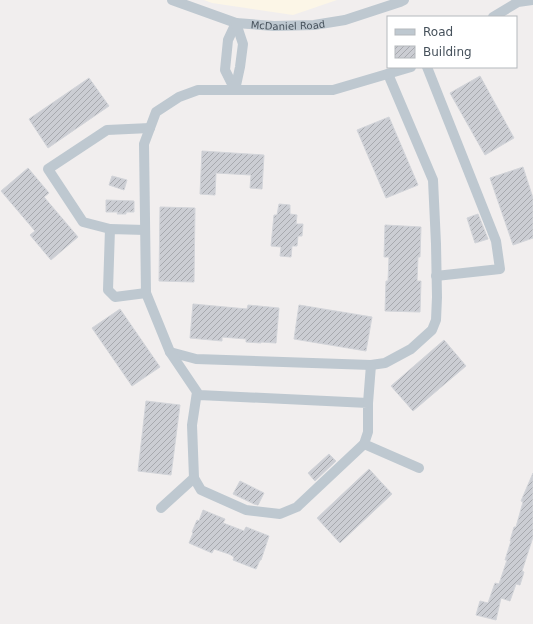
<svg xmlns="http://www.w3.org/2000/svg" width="533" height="624" font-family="'DejaVu Sans',sans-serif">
<defs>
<pattern id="building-hatch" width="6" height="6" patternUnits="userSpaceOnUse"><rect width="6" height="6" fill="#cbcdd3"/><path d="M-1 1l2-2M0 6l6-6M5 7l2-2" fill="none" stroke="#a7a9ae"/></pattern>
</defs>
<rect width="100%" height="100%" fill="#f1eeee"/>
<!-- commercial -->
<path fill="#fcf6e7" d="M 204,0 L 337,0 L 293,15 L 212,3 Z"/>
<!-- building -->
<path fill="url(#building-hatch)" stroke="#d2d4d9" d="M 480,76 L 514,138 L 485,155 L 450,93 Z
M 89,78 L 109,106 L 48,148 L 29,119 Z
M 389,117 L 418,185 L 386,198 L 357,130 Z
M 202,151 L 264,155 L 262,189 L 250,188 L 251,175 L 216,173 L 215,195 L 200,194 Z
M 523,167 L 533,198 L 533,238 L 513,245 L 490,178 Z
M 28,168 L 49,193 L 44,197 L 78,237 L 51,260 L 30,235 L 35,231 L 1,191 Z
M 112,176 L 127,180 L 124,190 L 109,185 Z
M 106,200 L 134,201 L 134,212 L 126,212 L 126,214 L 117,214 L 118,212 L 106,212 Z
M 279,204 L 290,205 L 290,214 L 297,215 L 296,224 L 303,224 L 302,236 L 298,236 L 297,246 L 292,246 L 291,257 L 280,256 L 281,247 L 271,246 L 274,215 L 277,215 Z
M 160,207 L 195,208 L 194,282 L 159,281 Z
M 478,214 L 488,239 L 475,243 L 467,218 Z
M 385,225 L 421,227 L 420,257 L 418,257 L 417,281 L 421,281 L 420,312 L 385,311 L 386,281 L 388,281 L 389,257 L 384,257 Z
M 193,304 L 247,309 L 248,305 L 279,308 L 276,343 L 261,342 L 261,343 L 246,342 L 246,339 L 222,337 L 222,341 L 190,338 Z
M 299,305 L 372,317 L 366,351 L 294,339 Z
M 120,309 L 160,367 L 132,386 L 92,328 Z
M 444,340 L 466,366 L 413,411 L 391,386 Z
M 146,401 L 180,405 L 171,475 L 138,471 Z
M 329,454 L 336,461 L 315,481 L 308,473 Z
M 369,469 L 392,494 L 340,543 L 317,518 Z
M 533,473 L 533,537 L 522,571 L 524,572 L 520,585 L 516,584 L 510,601 L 501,598 L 496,620 L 476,615 L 480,601 L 488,603 L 495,583 L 499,584 L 507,560 L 505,560 L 511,541 L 510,541 L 514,527 L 516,527 L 523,502 L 521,501 Z
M 240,481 L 264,493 L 258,505 L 254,504 L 233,494 Z
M 203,510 L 225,519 L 223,523 L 244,531 L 246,527 L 269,536 L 261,560 L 260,560 L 256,569 L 233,560 L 234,557 L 229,554 L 214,549 L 212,553 L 189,543 L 193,533 L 192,532 L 197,520 L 199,521 Z"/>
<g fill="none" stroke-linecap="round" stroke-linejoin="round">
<!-- street -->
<g stroke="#bec8d0" stroke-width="10">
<path id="s1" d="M 172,0 L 236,23 L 274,26 L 314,25 L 345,20 L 400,2 L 404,0"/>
<path d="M 493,17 L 518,2 L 532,0"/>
<path d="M 427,67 L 496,241 L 500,269 L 436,276"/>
<path d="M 235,90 L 225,70 L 228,40 L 236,23"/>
<path d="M 235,90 L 240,67 L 243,44 L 236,23"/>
<path d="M 110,229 L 83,222 L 48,169 L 107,130 L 150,128"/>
<path d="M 145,230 L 110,229 L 108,290 L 115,297 L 146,293"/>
<path d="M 170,352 L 196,359 L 371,365 L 385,363 L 411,349 L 432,330 L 436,320 L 437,297 L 436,244 L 433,180 L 388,74"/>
<path d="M 197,392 L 192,425 L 194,478 L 201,490 L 246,510 L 280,514 L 297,507 L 364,444 L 368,432 L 368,403 L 199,395 L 170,352 L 146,293 L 144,144 L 156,112 L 179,97 L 198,90 L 333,90 L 411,67"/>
<path d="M 368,403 L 371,365"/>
<path d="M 364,444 L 419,468"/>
<path d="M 161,508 L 194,478"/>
</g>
</g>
<g text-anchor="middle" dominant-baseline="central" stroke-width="3" stroke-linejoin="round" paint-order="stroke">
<!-- street labels -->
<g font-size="10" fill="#46515b" stroke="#fff">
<text stroke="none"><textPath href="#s1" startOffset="120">McDaniel Road</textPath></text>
</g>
</g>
<!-- legend -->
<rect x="387" y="16" width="130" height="52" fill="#ffffff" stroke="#b5b9bd"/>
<rect x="395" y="29" width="20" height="6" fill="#bec8d0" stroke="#b5b9bd"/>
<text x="423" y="36" font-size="12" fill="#46515b">Road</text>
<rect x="395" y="46" width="20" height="12" fill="url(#building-hatch)" stroke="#b5b9bd"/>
<text x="423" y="56" font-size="12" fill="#46515b">Building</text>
</svg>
